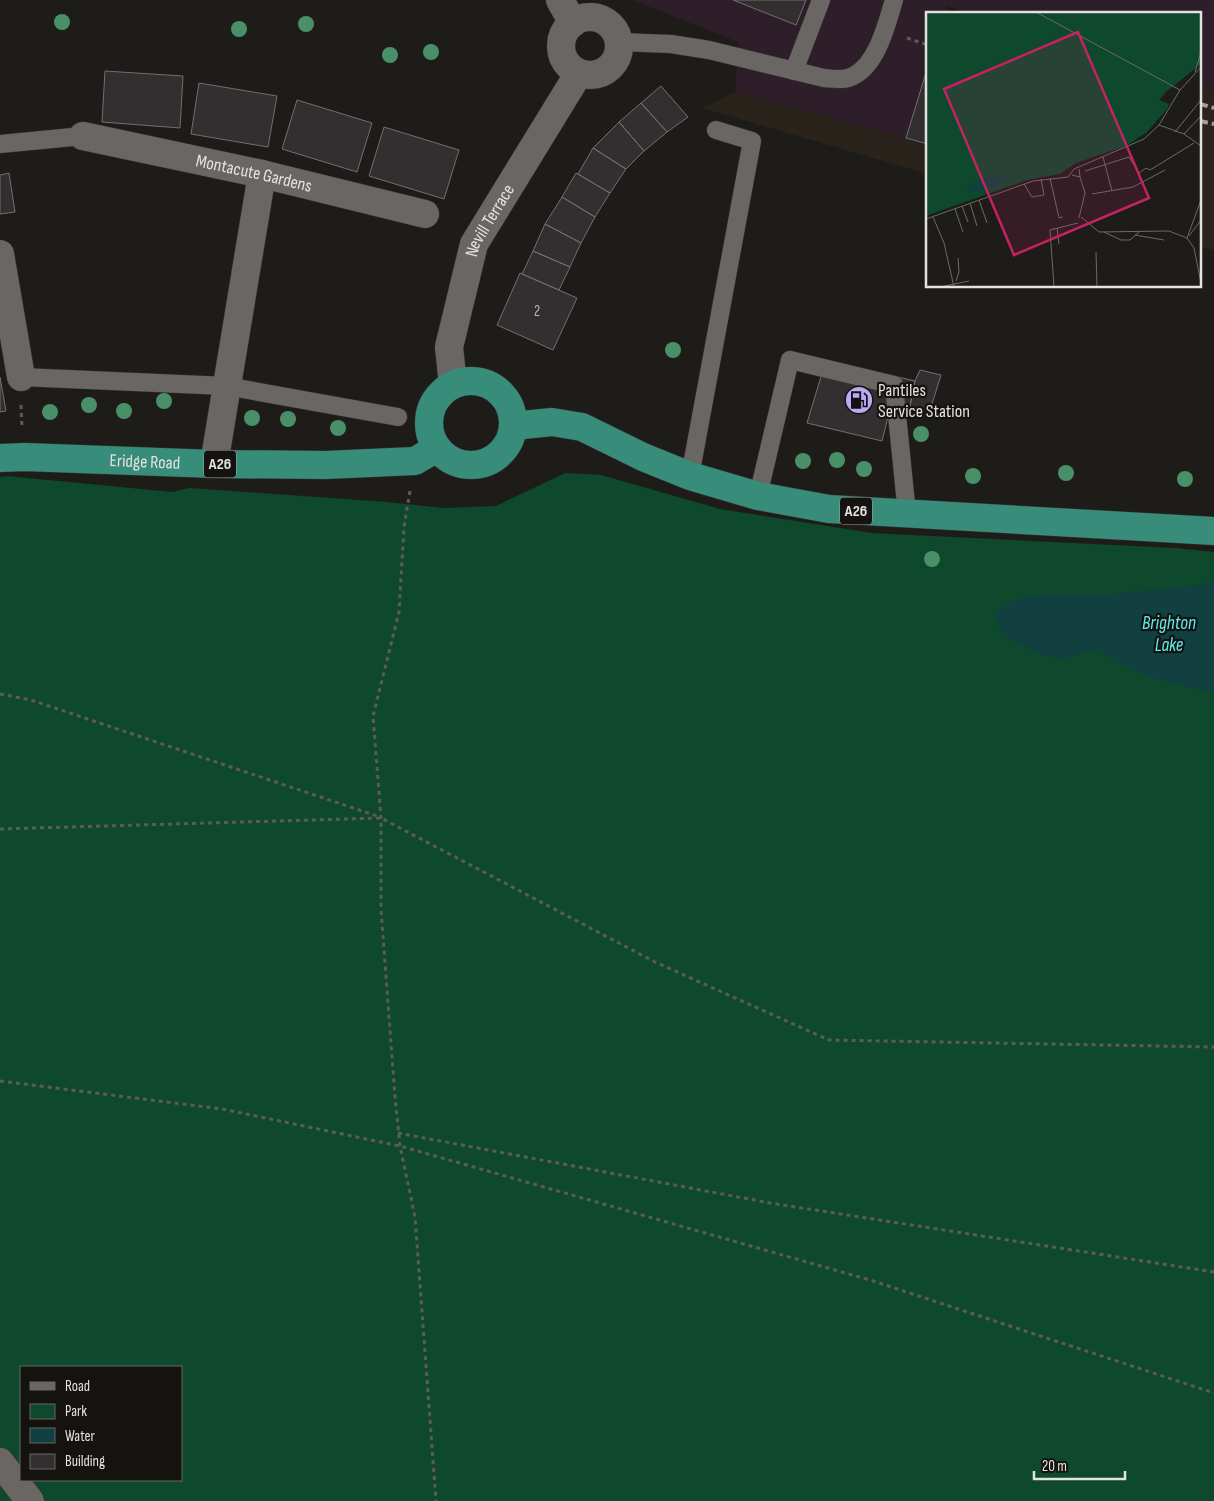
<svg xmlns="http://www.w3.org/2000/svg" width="1214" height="1501" font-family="'Sofia Sans Condensed',sans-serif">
<rect width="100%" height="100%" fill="#1e1c19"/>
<!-- commercial -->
<path fill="#2d1e29" d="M 632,0 L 1214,0 L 1214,89 L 1200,85 L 1200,14 L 971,14 L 947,6 L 944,14 L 928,14 L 928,66 L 906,138 L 735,92 L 738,42 Z"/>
<!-- built -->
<path fill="#29231b" d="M 928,66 L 928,174 L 702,108 L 735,92 L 906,138 Z
M 1200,85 L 1214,89 L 1214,250 L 1200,248 Z"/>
<!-- green -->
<path fill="#0e482d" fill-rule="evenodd" d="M 565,473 L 601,475 L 720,509 L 872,533 L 1175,548 L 1214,552 L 1214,1501 L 0,1501 L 0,477 L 7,476 L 172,492 L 189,488 L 387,502 L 443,508 L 496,506 ZM 21,1367 L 181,1367 L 181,1480 L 21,1480 Z"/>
<!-- water -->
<path fill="#123f3f" d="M 1214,583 L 1214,692 C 1179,685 1124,674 1100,648 L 1061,659 L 1039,653 L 1006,636 L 993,616 L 1006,604 L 1035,595 L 1107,595 Z"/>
<!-- building -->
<path fill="#332f31" stroke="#736e71" d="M 733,0 L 806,0 L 796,25 Z
M 928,66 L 928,144 L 906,138 Z
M 105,71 L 183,76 L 180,128 L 102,122 Z
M 199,83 L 277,96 L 268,147 L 191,134 Z
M 661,86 L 688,117 L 667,132 L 641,103 Z
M 297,100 L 372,123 L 357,172 L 282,149 Z
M 641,103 L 667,132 L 644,151 L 619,122 Z
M 619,122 L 644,151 L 626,169 L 593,148 Z
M 384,127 L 459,150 L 444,199 L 369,176 Z
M 593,148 L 626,169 L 610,193 L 578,174 Z
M 9,173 L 15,212 L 0,214 L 0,175 Z
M 576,173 L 610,193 L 595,217 L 562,197 Z
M 562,197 L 595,217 L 581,243 L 545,224 Z
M 545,224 L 581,243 L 570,267 L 533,251 Z
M 533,251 L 570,267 L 559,290 L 522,274 Z
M 520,273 L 577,298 L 553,350 L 497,325 Z
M 826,360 L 915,381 L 909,411 L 890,409 L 882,441 L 807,423 Z
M 920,370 L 941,375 L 928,417 L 909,411 L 915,381 Z
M 0,377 L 6,411 L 0,412 Z"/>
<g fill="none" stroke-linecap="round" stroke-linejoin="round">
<defs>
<path id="service" d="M 619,42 L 671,44 L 709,50 L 824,78 C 835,79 845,81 855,75 C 878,62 887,23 894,0
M 794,71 L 821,0
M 0,144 L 83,136
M 21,377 L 226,386 L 398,417
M 690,476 L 752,141 L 716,130
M 758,496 L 790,360 L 894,385 L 907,514"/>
<g id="minor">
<path d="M 560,0 L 573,23"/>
<circle cx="590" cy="46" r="29"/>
<path id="s1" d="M 83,136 L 262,174 L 425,214"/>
<path d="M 0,254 L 21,377"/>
<path id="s2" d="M 453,385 L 449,347 L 474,244 L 579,73"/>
<path d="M 214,464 L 262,174"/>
</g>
<path id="tertiary" d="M 0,1462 L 30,1501"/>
<g id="trunk">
<circle cx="471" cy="423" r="42"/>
<path d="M 513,426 L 552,422 L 582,427 L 643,457 L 690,476 L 758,496 L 829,509 L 1214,531"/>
<path id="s3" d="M 0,458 L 25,457 L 214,464 L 325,465 L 415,461 L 437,448"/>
</g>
</defs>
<!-- service casing -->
<use href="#service" stroke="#383735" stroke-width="19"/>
<!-- minor casing -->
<use href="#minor" stroke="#383735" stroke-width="29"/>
<!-- tertiary casing -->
<use href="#tertiary" stroke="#383735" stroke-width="29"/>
<!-- trunk casing -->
<use href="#trunk" stroke="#383735" stroke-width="29"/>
<!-- path -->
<path stroke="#5d5b59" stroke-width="3" stroke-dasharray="4 4" stroke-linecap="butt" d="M 907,38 L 928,45
M 21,405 L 22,429
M 410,491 L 404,527 L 399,612 L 373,716 L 381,818 L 381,909 L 395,1097 L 400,1146 L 415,1217 L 436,1501
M 0,694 L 31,700 L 380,817
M 0,829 L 381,818 L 655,962 L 829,1040 L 1214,1047
M 0,1081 L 222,1109 L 400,1146 L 870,1280 L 1214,1393
M 398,1133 L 770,1203 L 1214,1272"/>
<!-- service -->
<use href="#service" stroke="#6a6663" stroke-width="18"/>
<!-- minor -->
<use href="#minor" stroke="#6a6663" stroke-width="28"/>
<!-- tertiary -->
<use href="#tertiary" stroke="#6a6663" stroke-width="28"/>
<!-- trunk -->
<use href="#trunk" stroke="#388c7a" stroke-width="28"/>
<!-- rail -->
<path stroke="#a2a09e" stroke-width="4" stroke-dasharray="8 4" stroke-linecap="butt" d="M 1200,104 L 1214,108
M 1200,121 L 1214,124"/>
</g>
<!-- trees -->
<g fill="#499069">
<circle cx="62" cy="22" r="8"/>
<circle cx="306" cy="24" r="8"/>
<circle cx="239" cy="29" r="8"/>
<circle cx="431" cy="52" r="8"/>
<circle cx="390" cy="55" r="8"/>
<circle cx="673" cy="350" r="8"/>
<circle cx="164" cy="401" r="8"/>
<circle cx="89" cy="405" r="8"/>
<circle cx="124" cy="411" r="8"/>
<circle cx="50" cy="412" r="8"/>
<circle cx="252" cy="418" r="8"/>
<circle cx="288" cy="419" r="8"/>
<circle cx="338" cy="428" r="8"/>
<circle cx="921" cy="434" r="8"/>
<circle cx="837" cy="460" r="8"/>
<circle cx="803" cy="461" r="8"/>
<circle cx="864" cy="469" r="8"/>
<circle cx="1066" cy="473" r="8"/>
<circle cx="973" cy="476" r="8"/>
<circle cx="1185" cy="479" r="8"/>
<circle cx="932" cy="559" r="8"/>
</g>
<!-- icons -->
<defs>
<symbol id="fuel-disc" viewBox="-11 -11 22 22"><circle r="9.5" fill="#bea9f4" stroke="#151310"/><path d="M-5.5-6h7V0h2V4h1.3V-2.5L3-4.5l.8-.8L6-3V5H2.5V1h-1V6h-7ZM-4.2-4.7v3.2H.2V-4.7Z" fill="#111"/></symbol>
</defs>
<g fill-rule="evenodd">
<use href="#fuel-disc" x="843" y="384" width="32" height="32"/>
</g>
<g text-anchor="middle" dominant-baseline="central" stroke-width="4.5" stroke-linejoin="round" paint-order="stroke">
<!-- number labels -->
<g font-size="15" fill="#b8b5b4">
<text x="537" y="311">2</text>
</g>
<!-- shield labels -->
<g fill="#151310" stroke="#a6a4a2" stroke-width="1">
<rect x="204" y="450.5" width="32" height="27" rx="4"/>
<rect x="840" y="497.5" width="32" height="27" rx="4"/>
</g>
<g font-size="16" font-weight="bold" fill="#e4e2e0">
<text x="220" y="464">A26</text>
<text x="856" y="511">A26</text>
</g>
<!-- street labels -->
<g font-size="18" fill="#e4e2e0" stroke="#151310">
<text stroke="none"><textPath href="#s1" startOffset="175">Montacute Gardens</textPath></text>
<text stroke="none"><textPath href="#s2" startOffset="172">Nevill Terrace</textPath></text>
<text stroke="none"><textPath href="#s3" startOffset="145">Eridge Road</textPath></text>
</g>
<!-- poi labels -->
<g font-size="18" fill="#e4e2e0" stroke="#151310" text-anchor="start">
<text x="878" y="390">Pantiles<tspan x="878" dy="21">Service Station</tspan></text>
</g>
<!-- water labels -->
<g font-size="19" font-style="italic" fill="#60ecee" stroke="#151310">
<text x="1169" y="623">Brighton<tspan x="1169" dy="22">Lake</tspan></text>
</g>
</g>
<!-- overview -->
<g transform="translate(926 12)">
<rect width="275" height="275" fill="#1e1c19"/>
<path d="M 0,0 L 275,0 L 275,52 L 240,80 L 233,88 L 243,92 L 241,97 L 221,120 L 200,134 L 150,151 L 134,162 L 101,168 L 0,204 Z" fill="#0e482d"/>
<path d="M 77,163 L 83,166 L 61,178 L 38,180 L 53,167 Z" fill="#123f3f"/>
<path fill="none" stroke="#6d6b69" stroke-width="1" d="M 110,0 L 254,78M 269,60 L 275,40M 233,113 L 258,122 L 275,134M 249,120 L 275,88M 258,122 L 275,104M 177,145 L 186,179M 159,159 L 203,145 L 213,161 L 220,156 L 224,158 L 268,131M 146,163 L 154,165 L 153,157M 124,166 L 133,206 L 137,205M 98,172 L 106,185 L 118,183 L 115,167M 166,182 L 207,175 L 239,158M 53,188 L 61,211M 44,191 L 51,214M 36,194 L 42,210M 29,197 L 37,220M 7,205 L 18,231 L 28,275M 155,205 L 173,220 L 243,219 L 261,226 L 268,236 L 275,271M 153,206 L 159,181 L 154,165M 0,207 L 107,169 L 142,165 L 148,157 L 218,127 L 233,113 L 254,78 L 275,55M 131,216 L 133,232M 178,220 L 195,228 L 204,228 L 214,219M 209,223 L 238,228M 263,224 L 275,208M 261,226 L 275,188M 170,240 L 171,275M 30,269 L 33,260 L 32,246M 14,275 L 43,269M 128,275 L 124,218 L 152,211"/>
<path fill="#c42262" fill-opacity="0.15" stroke="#c42262" stroke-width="2.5" d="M 152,20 L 223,186 L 88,243 L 18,77 Z"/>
<rect width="275" height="275" fill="none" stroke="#e4e2e0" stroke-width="2.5"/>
</g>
<!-- legend -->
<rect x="20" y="1366" width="162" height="115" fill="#151310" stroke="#686663"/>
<rect x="30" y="1382" width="25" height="8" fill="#6a6663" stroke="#686663"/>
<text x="65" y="1391" font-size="15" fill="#e4e2e0">Road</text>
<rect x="30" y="1404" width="25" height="15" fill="#0e482d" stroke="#686663"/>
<text x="65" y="1416" font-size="15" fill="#e4e2e0">Park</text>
<rect x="30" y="1428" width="25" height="15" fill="#123f3f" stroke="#686663"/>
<text x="65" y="1441" font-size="15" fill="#e4e2e0">Water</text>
<rect x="30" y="1454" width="25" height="15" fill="#332f31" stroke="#686663"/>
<text x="65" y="1466" font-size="15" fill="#e4e2e0">Building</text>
<!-- scale -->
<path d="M1034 1471v8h91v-8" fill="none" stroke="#e4e2e0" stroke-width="2.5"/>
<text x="1042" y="1471" font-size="15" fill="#e4e2e0" stroke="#151310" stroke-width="4" paint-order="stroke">20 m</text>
</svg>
